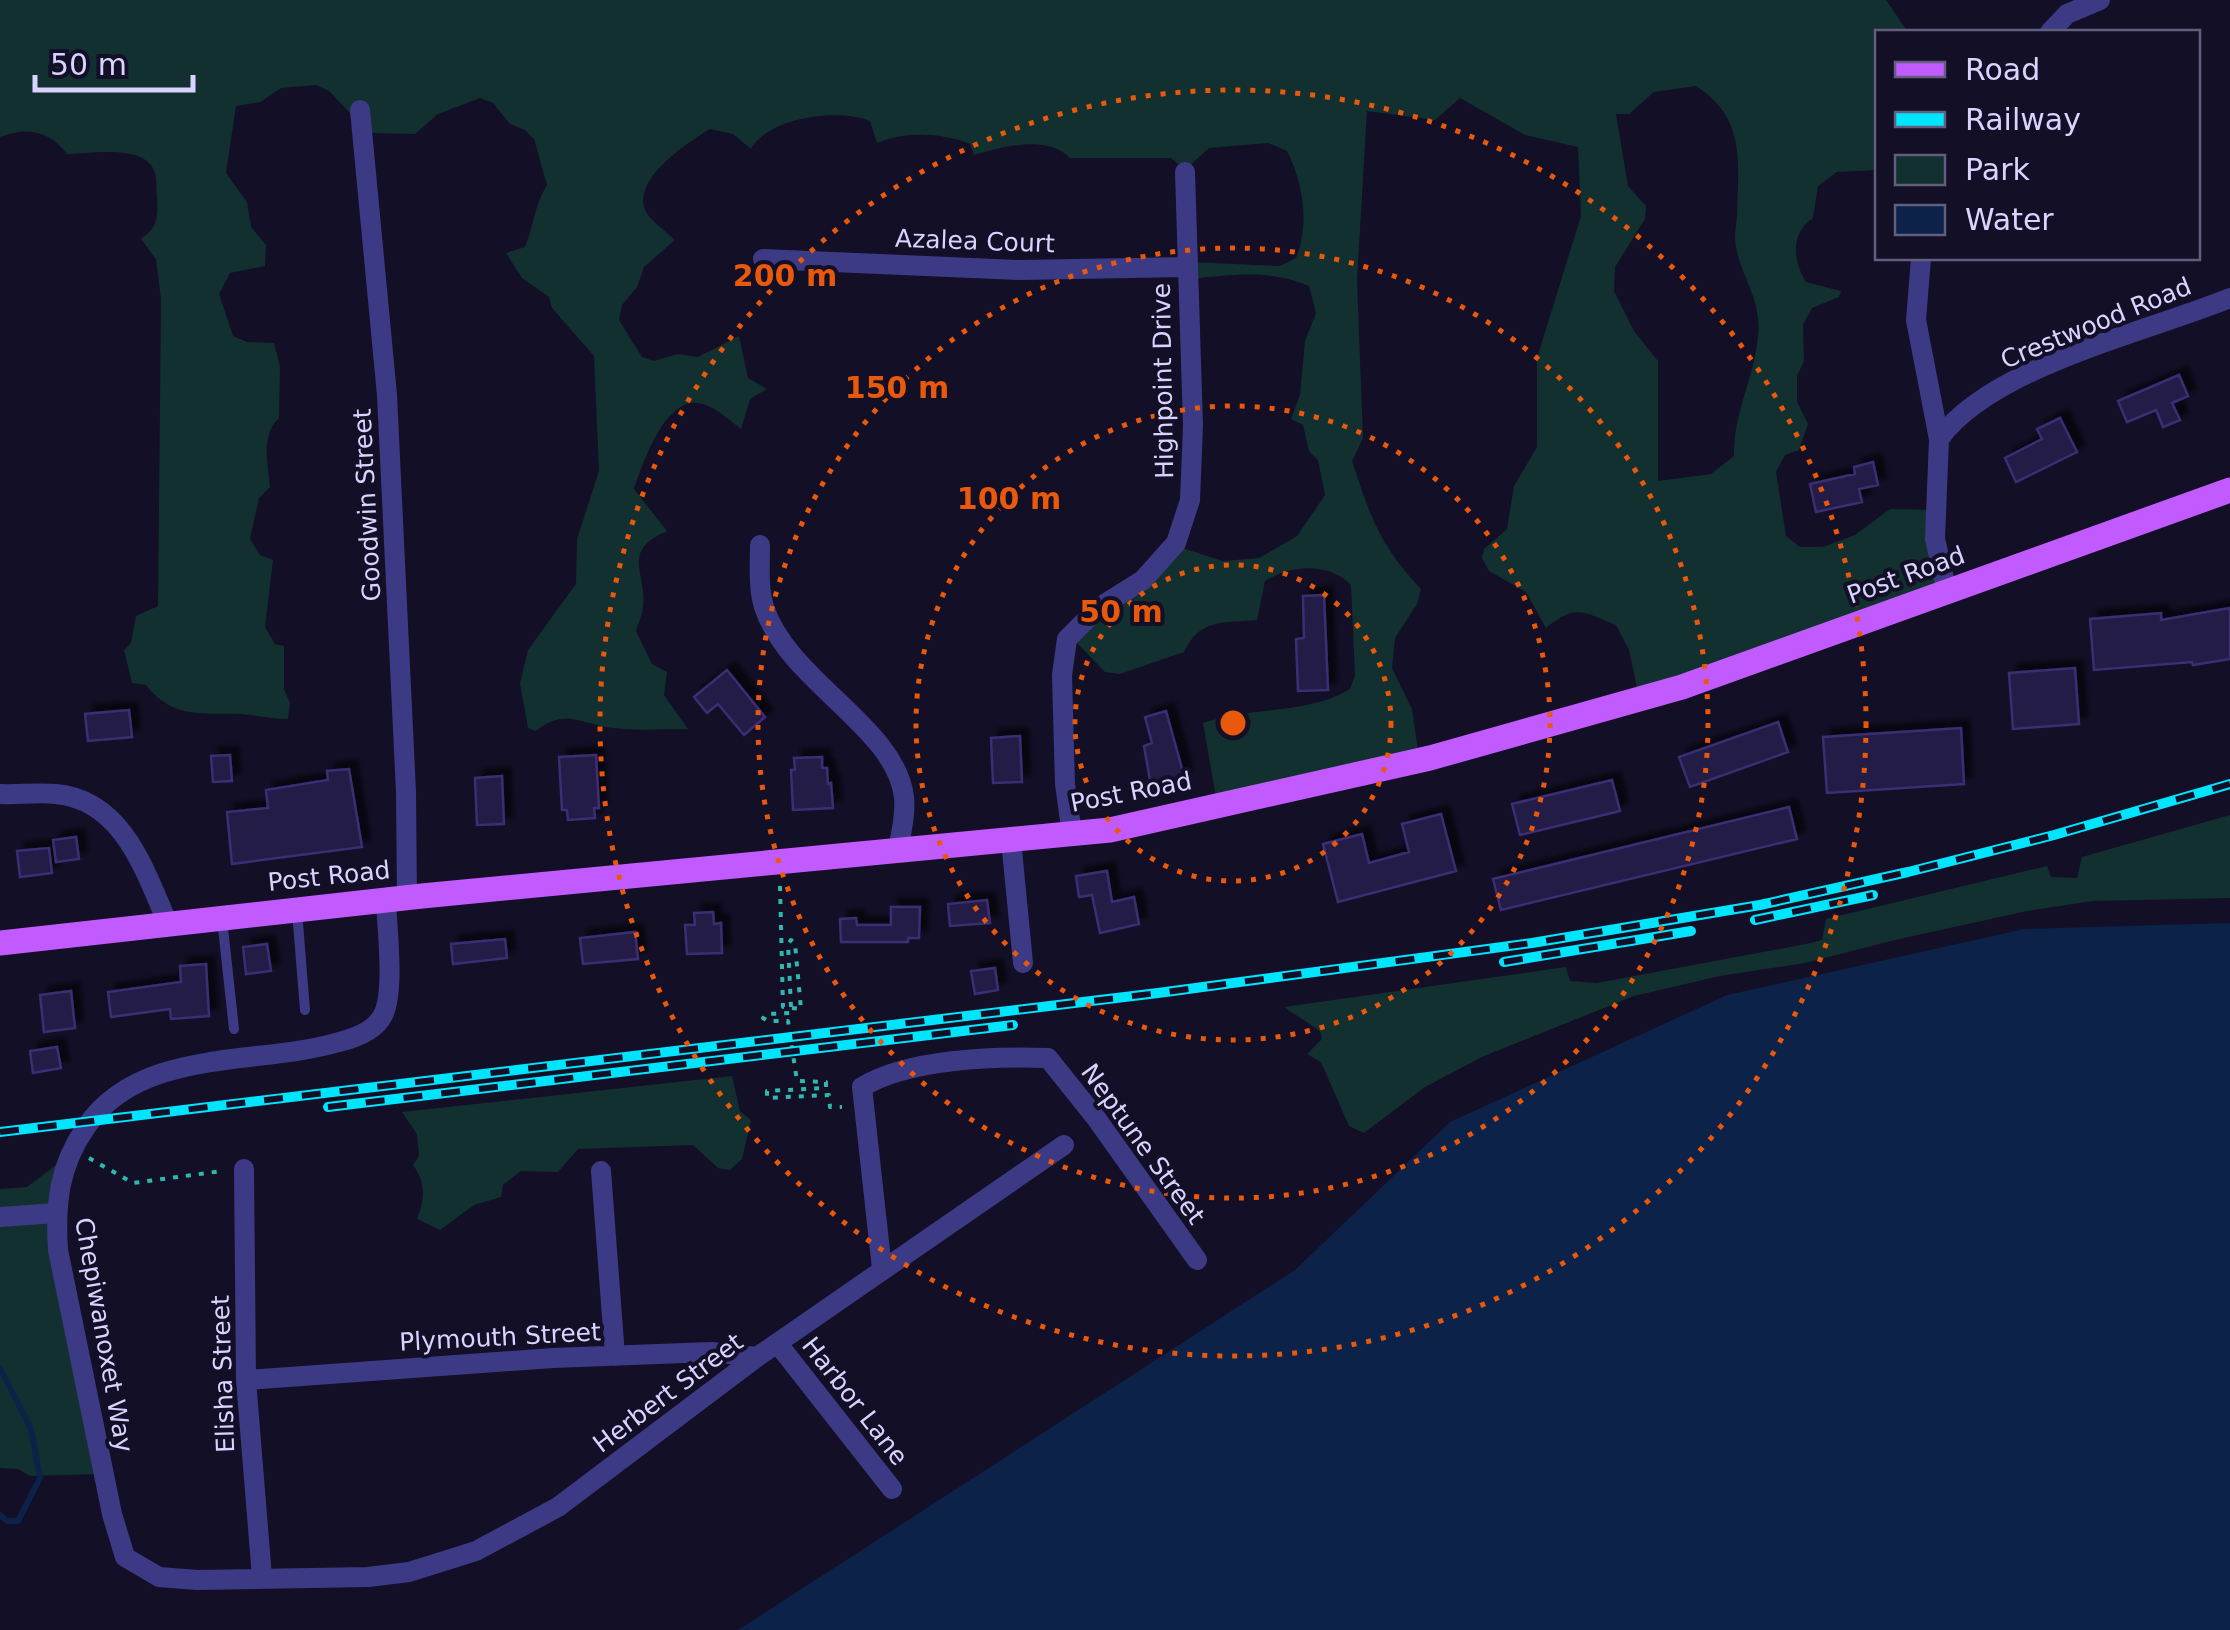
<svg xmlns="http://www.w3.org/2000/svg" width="2230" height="1630" font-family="'DejaVu Sans',sans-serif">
<defs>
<filter id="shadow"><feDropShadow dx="8" dy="-8" stdDeviation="2.5" flood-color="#0009"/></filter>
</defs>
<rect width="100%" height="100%" fill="#130f26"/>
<!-- green -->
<path fill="#12302f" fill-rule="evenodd" d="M 0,0 L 1886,0 L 1908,32 L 1878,32 L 1877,170 L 1837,172 L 1818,186 L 1813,218 C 1790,233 1793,261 1806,282 L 1841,291 L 1839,297 L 1812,308 L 1803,325 L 1804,361 L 1797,376 L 1797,402 L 1808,424 L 1799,450 L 1785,455 L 1776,472 L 1786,536 L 1800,547 L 1823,547 L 1855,535 L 1890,509 L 1937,510 L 1947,588 L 1639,697 L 1629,650 L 1616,625 C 1582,611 1575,604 1546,628 L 1526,592 L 1489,571 L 1482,558 L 1484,549 L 1507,529 L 1514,486 L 1537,447 L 1537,358 L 1581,216 L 1578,147 L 1525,135 L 1460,98 L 1435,120 L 1367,111 L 1357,280 L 1363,438 L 1352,461 C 1371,518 1379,544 1421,589 L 1417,604 L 1395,638 L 1392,668 L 1412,709 L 1419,757 L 1217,803 L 1203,723 C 1250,706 1308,715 1350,689 L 1355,675 L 1351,585 C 1328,562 1291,565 1265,581 L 1257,620 C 1224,623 1200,618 1184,652 L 1120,674 L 1105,672 L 1075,641 L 1176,546 L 1223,561 L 1259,558 L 1297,536 L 1325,495 L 1318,460 L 1309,451 L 1303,425 L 1291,419 L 1300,395 L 1305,341 L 1316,313 L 1309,286 C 1269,269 1233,275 1190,279 L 1190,262 L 1280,266 L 1296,258 C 1310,224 1303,183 1287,151 L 1268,143 L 1209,148 L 1185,170 L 1171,158 L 1070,158 C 1047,134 1003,147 974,155 L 970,144 C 943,133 905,131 877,143 L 870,121 C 838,108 769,117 751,149 L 733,134 L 710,129 C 687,143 630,180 646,212 C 652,222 667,232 675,240 L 644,267 L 637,287 L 622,305 L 619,320 L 642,357 L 654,361 L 678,354 L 698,357 L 739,336 L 748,378 L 767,389 L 750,399 L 741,429 C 727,419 710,401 691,403 C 661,408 642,466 634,489 L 667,531 C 620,552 647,571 643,607 C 642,615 638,624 636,631 L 652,664 L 667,672 L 664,695 L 688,729 C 663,729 638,731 613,728 C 584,725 564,707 536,731 L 528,728 L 520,683 L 528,650 L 576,584 L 577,539 L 599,471 L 594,356 L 552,308 L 549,297 L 522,278 L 506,253 L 525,247 C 534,225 534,206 547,185 L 534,139 L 525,130 L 510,124 L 493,103 L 480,98 L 438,114 L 415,134 L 369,133 L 329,91 L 316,85 L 281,88 L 260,102 L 236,106 L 226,173 L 247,202 L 251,227 L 266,245 L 265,266 L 230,273 L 219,294 L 233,336 L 247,342 L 274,343 L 280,366 L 279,418 C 260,436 268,463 270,487 L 259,498 L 250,539 L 260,555 L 273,560 L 265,627 L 275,644 L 284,646 L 284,689 L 290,703 L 288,719 C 272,719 256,715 241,714 C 203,713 172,719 146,685 L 132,683 L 124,650 L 131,643 L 136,616 L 158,606 L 161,299 L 156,259 L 141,239 C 158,227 158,217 157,197 C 156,190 157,180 155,173 C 146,143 91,154 67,154 C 50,131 27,126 0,137 ZM 1696,86 C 1747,119 1738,163 1737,216 C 1736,226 1734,238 1736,247 C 1742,279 1762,300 1758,336 C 1754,379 1733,414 1734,456 L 1711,474 L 1658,481 L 1658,361 L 1634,331 L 1614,291 L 1615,267 L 1645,219 L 1646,206 L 1628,186 L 1616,114 L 1629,114 L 1654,92 Z
M 2230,815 L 2230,898 L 2092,901 L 2027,911 L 1895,940 L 1805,963 L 1720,976 L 1634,996 L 1484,1056 L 1425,1087 L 1364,1133 L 1349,1126 L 1321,1062 L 1307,1054 L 1322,1039 L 1320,1031 L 1284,1007 L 1566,967 L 1570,981 L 1597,983 L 1811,943 L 1822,940 L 1826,919 L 2047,866 L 2051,877 L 2077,878 L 2082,857 Z
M 732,1076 L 740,1111 L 751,1120 L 742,1159 L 730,1170 L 718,1168 L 693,1145 L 578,1149 L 558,1172 L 521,1171 L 503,1185 L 501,1197 L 474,1205 L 440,1230 L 417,1219 C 425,1199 426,1183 413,1165 L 419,1156 L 417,1134 L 402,1112 Z
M 64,1159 L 53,1191 L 98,1474 L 30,1476 L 18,1469 L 0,1468 L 0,1189 L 27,1187 Z"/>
<!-- water -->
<path fill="#0c2248" d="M 2230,923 L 2230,1630 L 738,1630 L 1295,1270 L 1450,1122 L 1727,995 L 2024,929 Z"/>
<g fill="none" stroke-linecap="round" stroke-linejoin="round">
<!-- stream -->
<path stroke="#0c2248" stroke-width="6" d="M 0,1368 L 31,1429 L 40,1478 L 18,1521 L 7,1521 L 0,1515"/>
</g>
<!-- building -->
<path fill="#241b47" stroke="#3b2d73" stroke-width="2.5" filter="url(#shadow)" d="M 2179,375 L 2188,396 L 2172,403 L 2180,420 L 2163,427 L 2156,410 L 2127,422 L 2118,401 Z
M 2060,418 L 2077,452 L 2016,482 L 2005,458 L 2042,439 L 2037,429 Z
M 1873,462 L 1878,485 L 1859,489 L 1862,502 L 1816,512 L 1810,484 L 1855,474 L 1854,467 Z
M 1324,595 L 1328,690 L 1298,691 L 1296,639 L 1304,638 L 1303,596 Z
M 2230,608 L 2230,659 L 2193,665 L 2192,662 L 2094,670 L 2090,619 L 2161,613 L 2161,620 Z
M 2075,668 L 2079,724 L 2013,729 L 2009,673 Z
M 727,670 L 765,717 L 744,735 L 718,704 L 707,713 L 694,697 Z
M 129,710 L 132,737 L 88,741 L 85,714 Z
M 1166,711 L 1184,776 L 1151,786 L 1144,746 L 1152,743 L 1145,717 Z
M 1778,722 L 1788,752 L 1690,787 L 1679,757 Z
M 1961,728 L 1964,784 L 1827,793 L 1823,737 Z
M 1020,736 L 1022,782 L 993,783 L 991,738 Z
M 230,755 L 232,781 L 213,782 L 211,756 Z
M 596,755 L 599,808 L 594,808 L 595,818 L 568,820 L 567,810 L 562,810 L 559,757 Z
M 822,757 L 822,768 L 827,768 L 828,784 L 831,783 L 833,808 L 793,810 L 791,770 L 795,770 L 794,758 Z
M 349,769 L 362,847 L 232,864 L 227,812 L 268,808 L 266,790 L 328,780 L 327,771 Z
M 502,776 L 504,824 L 477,825 L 475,778 Z
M 1612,780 L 1620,811 L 1520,835 L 1512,804 Z
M 1789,807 L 1797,839 L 1501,910 L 1493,879 Z
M 1441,814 L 1456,871 L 1338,902 L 1323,844 L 1362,834 L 1369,863 L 1409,852 L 1402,824 Z
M 76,837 L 79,859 L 56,862 L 53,840 Z
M 49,848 L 52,873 L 20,877 L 17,851 Z
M 1107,871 L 1112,902 L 1134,897 L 1139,924 L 1100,933 L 1092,895 L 1079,897 L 1076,876 Z
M 987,900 L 990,923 L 950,926 L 948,904 Z
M 891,907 L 920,907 L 919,938 L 908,938 L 908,942 L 841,942 L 840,919 L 856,918 L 857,925 L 891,925 Z
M 713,912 L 714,924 L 721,923 L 722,953 L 687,954 L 685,925 L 695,925 L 694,913 Z
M 635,932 L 638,959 L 583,964 L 580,938 Z
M 505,939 L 507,958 L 453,964 L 451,944 Z
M 267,944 L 271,971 L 246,974 L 243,947 Z
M 206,964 L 209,1016 L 171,1019 L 170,1009 L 111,1017 L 108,992 L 181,982 L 180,966 Z
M 995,968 L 998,990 L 975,994 L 971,971 Z
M 71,991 L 75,1028 L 44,1032 L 40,995 Z
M 57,1047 L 61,1068 L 33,1073 L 30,1051 Z"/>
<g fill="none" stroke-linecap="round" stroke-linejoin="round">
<!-- path -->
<path stroke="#2fb8b0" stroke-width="4" stroke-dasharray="5 8" stroke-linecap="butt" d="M 780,886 L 783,1007 L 801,1009 L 795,944 L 791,940 L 788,944 L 791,1007 L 791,1013 L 768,1014 L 763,1018 L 768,1021 L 788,1021 L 797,1081 L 826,1082 L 826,1088 L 767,1091 L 767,1098 L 829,1095 L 830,1107 L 842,1107
M 89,1158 L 133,1183 L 222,1171"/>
<!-- service -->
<path stroke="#3d3a85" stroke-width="10" d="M 297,911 L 305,1010
M 222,919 L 234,1029"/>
<!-- minor -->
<path stroke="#3d3a85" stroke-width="20" d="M 2050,32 L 2067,14 L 2100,0
M 360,110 L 387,395 L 406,792 L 407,898
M 1921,258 L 1916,320 L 1939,439 L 1935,539 L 1947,592
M 763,259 L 1020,270 L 1186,267
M 1939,439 C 1992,366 2147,332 2230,298
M 760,545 C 760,566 758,587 764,607 C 788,681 896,727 904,797 C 906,814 901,833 898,850
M 0,794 C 18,795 37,792 56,794 C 123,800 145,871 168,924
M 1072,834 L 1065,784 L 1062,675 L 1067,639 L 1098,608 L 1143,580 L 1176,543 L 1190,500 L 1193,426 L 1185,172
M 1011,840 L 1023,963
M 386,901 C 387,928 395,992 383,1015 C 375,1031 355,1038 339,1042 C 257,1066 140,1047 86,1127 C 59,1166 55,1203 58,1250 L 112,1514 L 125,1557 L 159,1577 L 197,1580 L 368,1577 L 409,1572 L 476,1551 L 558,1507 L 757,1357 L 1064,1145
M 244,1169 L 246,1380 L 262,1577
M 601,1171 L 615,1356
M 0,1217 L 56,1213
M 882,1269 L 862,1087 C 908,1059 994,1056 1048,1058 L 1096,1118 L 1197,1260
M 778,1344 L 892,1489
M 246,1380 L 553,1358 L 711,1352 L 757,1357"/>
<!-- primary -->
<path stroke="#c25bff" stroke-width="25" d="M 0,943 L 422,896 L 1110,830 L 1430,758 L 1682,687 L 2230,490"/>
<defs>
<path id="rail" d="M 1755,920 L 1873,895
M 1504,962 L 1691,931
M 328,1107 L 1013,1025
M 0,1132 L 1158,993 L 1532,943 L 1760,905 L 1908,872 L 2054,835 L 2230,784"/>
</defs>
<!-- rail casing -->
<use href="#rail" stroke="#00e5ff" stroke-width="10"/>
<!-- rail -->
<use href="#rail" stroke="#130f26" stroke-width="6" stroke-dasharray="19" stroke-linecap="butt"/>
</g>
<!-- distance rings -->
<g fill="none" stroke="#e8590c" stroke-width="5" stroke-dasharray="5 10">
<circle cx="1233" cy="723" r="158"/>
<circle cx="1233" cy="723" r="317"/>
<circle cx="1233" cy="723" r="475"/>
<circle cx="1233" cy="723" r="633"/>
</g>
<g text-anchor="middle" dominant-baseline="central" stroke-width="8" stroke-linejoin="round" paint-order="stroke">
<!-- street labels -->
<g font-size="25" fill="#d9d4ff" stroke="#130f26">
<text transform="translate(975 241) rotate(2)">Azalea Court</text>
<text transform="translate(2096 323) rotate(-22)">Crestwood Road</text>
<text transform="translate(1163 381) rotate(-91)">Highpoint Drive</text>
<text transform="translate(367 505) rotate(-93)">Goodwin Street</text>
<text transform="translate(1906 575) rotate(-20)">Post Road</text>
<text transform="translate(1131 792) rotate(-11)">Post Road</text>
<text transform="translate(329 876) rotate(-6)">Post Road</text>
<text transform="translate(1143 1144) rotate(54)">Neptune Street</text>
<text transform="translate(104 1335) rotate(80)">Chepiwanoxet Way</text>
<text transform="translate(500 1337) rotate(-3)">Plymouth Street</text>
<text transform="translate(223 1374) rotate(-92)">Elisha Street</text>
<text transform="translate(668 1393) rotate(-37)">Herbert Street</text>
<text transform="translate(855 1401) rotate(52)">Harbor Lane</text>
</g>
</g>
<circle cx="1233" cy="723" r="15" fill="#e8590c" stroke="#130f26" stroke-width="5"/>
<g font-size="30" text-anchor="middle" font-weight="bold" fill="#e8590c" stroke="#130f26" stroke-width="8" stroke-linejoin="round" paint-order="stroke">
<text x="785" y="286">200 m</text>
<text x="897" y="398">150 m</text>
<text x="1009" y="509">100 m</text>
<text x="1121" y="622">50 m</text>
</g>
<!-- legend -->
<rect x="1875" y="30" width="325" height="230" fill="#130f26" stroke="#625e7d" stroke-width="2.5"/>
<rect x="1895" y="62" width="50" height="15" fill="#c25bff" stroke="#625e7d" stroke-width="2.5"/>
<text x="1965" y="80" font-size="30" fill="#d9d4ff">Road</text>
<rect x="1895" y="112" width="50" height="15" fill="#00e5ff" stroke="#625e7d" stroke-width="2.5"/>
<text x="1965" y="130" font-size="30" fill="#d9d4ff">Railway</text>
<rect x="1895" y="155" width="50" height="30" fill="#12302f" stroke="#625e7d" stroke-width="2.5"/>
<text x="1965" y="180" font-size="30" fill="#d9d4ff">Park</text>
<rect x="1895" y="205" width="50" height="30" fill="#0c2248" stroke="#625e7d" stroke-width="2.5"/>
<text x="1965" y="230" font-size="30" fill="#d9d4ff">Water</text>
<!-- scale -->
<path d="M35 75v15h158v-15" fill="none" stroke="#d9d4ff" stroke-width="5"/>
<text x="50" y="75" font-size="30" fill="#d9d4ff" stroke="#130f26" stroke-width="8" paint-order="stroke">50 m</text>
</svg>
